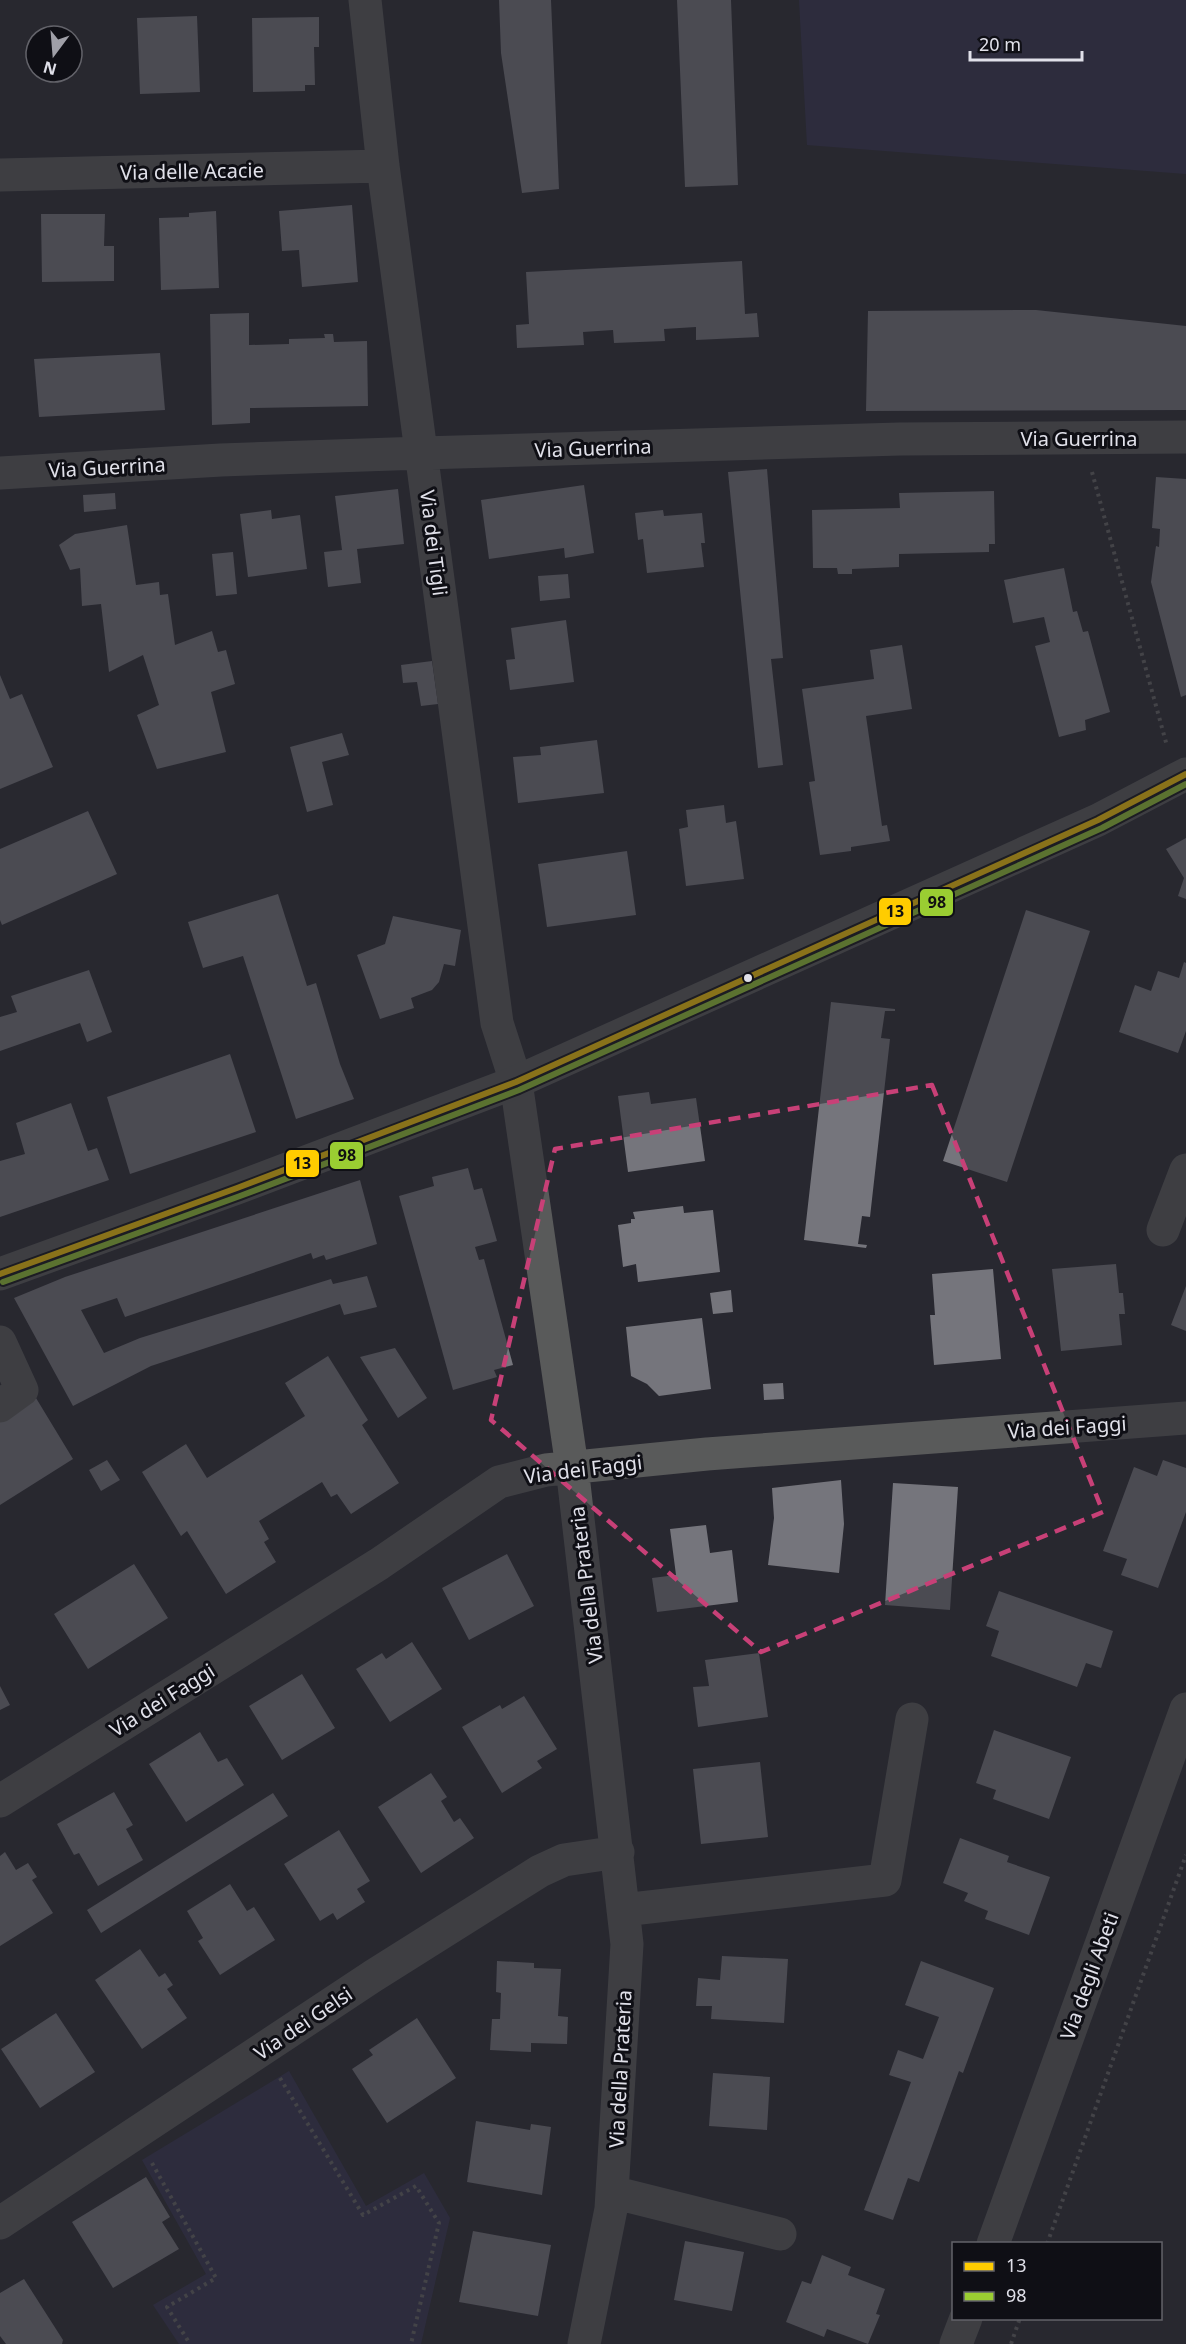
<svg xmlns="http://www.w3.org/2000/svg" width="1186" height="2344" font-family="'Noto Sans',sans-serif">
<rect width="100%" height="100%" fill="#282830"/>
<!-- green -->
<path fill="#34324f" d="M 799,0 L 1186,0 L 1186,174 L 807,145 Z
M 289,2071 L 366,2206 L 424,2173 L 450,2218 L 421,2344 L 179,2344 L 153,2305 L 206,2274 L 142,2160 Z"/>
<!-- building -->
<path fill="#75757c" d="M 499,0 L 551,0 L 559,189 L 522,193 L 501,53 Z
M 677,0 L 731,0 L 738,185 L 685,187 Z
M 197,16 L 200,92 L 140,94 L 137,18 Z
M 319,17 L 319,47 L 314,47 L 315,85 L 305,85 L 305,91 L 253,92 L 252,18 Z
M 352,205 L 358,282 L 302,287 L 299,250 L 282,251 L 279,211 Z
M 216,211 L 219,288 L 161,290 L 159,218 L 189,217 L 189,213 Z
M 41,214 L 105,214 L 104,246 L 114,246 L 114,281 L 42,282 Z
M 742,261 L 745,314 L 757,313 L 759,337 L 696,340 L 696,327 L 664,329 L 665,341 L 614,343 L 613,330 L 583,332 L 584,345 L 517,348 L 516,325 L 529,324 L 526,272 Z
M 1036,310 L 1186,326 L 1186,410 L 866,411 L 868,311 Z
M 249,313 L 249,345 L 289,344 L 289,339 L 325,338 L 324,334 L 333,334 L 334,342 L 367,341 L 368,406 L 250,408 L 250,423 L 212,425 L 210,314 Z
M 160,353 L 165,410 L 39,417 L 34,359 Z
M 767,469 L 783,658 L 771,659 L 783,765 L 758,768 L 728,472 Z
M 1156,477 L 1186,479 L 1186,695 L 1181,697 L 1151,582 L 1156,546 L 1159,547 L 1160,529 L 1152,528 Z
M 584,485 L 594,553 L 565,558 L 564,548 L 489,559 L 481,500 Z
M 398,489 L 404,544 L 357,549 L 361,583 L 328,587 L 324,552 L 342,550 L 335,496 Z
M 994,491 L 995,544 L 989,544 L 989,552 L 899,554 L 899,567 L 852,569 L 852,574 L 838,574 L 837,568 L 813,568 L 812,510 L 900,508 L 899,493 Z
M 115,493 L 116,509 L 84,512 L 83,495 Z
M 271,510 L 272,519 L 300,515 L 307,569 L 248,577 L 240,514 Z
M 663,510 L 664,516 L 702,513 L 705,543 L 701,543 L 704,567 L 647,573 L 643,539 L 638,540 L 635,513 Z
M 127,525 L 136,585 L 159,582 L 160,595 L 168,594 L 175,645 L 212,631 L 218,652 L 226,650 L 235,684 L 211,692 L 226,752 L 157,769 L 137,715 L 159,705 L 143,655 L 109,672 L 101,604 L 82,606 L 80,568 L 70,570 L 59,545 L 75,534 Z
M 233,552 L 237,594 L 216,596 L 212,554 Z
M 1064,568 L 1073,612 L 1077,611 L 1083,632 L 1088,631 L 1110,712 L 1085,720 L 1086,730 L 1059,737 L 1035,646 L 1050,642 L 1044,617 L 1013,623 L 1004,580 Z
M 568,574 L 570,598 L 540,601 L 538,576 Z
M 566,620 L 574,682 L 510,690 L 506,660 L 515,659 L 511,628 Z
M 902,645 L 912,709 L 866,716 L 882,826 L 887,825 L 890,841 L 851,847 L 851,851 L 820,855 L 809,782 L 815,781 L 802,689 L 874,679 L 870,650 Z
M 432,661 L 438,704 L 421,706 L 417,682 L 403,683 L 401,665 Z
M 0,675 L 10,699 L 22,694 L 53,767 L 0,789 Z
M 342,733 L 349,755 L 322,762 L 333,805 L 307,812 L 290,747 Z
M 597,740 L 604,793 L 518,803 L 513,757 L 541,755 L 540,747 Z
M 724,805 L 726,823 L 736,821 L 744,879 L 686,886 L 679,829 L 688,827 L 686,810 Z
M 88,811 L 117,874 L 2,925 L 0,920 L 0,849 Z
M 1186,838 L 1186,899 L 1178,896 L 1184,878 L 1166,849 Z
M 627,851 L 636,915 L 547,927 L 538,864 Z
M 278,894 L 307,986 L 316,983 L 340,1064 L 354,1099 L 296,1119 L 243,956 L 203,968 L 188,922 Z
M 1026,910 L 1090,931 L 1007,1182 L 943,1161 Z
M 393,916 L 461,930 L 455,966 L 444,964 L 439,982 L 432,990 L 411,998 L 414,1008 L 380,1019 L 357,955 L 385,944 Z
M 1184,962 L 1186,963 L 1186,1031 L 1178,1053 L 1119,1032 L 1135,985 L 1151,991 L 1158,971 L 1179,978 Z
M 89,970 L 112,1032 L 87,1042 L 80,1023 L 0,1051 L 0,1017 L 17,1012 L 11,996 Z
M 831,1002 L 895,1009 L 895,1011 L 885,1011 L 881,1038 L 890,1039 L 870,1217 L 862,1216 L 858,1244 L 867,1245 L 866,1248 L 804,1240 Z
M 230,1054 L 256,1132 L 130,1174 L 107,1097 Z
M 649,1092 L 651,1104 L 696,1098 L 705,1161 L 628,1172 L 618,1096 Z
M 71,1103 L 88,1151 L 97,1148 L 109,1180 L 0,1217 L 0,1161 L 25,1154 L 16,1123 Z
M 468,1168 L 474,1190 L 482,1188 L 497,1241 L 475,1247 L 479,1260 L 484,1259 L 513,1365 L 494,1370 L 497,1377 L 453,1390 L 399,1196 L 434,1186 L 432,1177 Z
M 360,1180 L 377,1244 L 326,1260 L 324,1255 L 313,1259 L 311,1253 L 125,1317 L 117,1298 L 81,1310 L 104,1353 L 140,1338 L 331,1279 L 333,1284 L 367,1276 L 377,1307 L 344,1315 L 340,1304 L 151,1366 L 73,1406 L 14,1298 L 65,1277 Z
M 683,1206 L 684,1213 L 713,1210 L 720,1272 L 638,1282 L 636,1264 L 623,1267 L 618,1225 L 631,1223 L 631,1219 L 635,1219 L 633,1212 Z
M 1116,1264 L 1119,1293 L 1123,1293 L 1125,1314 L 1119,1314 L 1122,1345 L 1061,1351 L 1052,1269 Z
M 993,1269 L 1001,1359 L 934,1365 L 930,1315 L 935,1315 L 932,1274 Z
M 1186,1286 L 1186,1331 L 1171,1325 Z
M 731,1290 L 733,1312 L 713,1314 L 710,1293 Z
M 702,1318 L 711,1389 L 659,1396 L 647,1384 L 631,1376 L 626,1327 Z
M 395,1348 L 427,1398 L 398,1418 L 360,1357 Z
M 328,1356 L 368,1420 L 362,1425 L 399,1483 L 351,1514 L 337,1494 L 331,1497 L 322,1482 L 259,1521 L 269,1539 L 264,1542 L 276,1562 L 226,1594 L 187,1531 L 181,1536 L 142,1472 L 186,1444 L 207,1478 L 305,1416 L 285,1383 Z
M 783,1383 L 784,1399 L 764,1400 L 763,1384 Z
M 36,1398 L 73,1459 L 0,1505 L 0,1420 Z
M 107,1460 L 120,1480 L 101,1491 L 89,1470 Z
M 1163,1460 L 1186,1468 L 1186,1512 L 1158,1588 L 1121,1575 L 1127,1559 L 1103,1551 L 1134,1467 L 1157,1476 Z
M 841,1480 L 844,1524 L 839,1573 L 768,1565 L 774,1518 L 772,1488 Z
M 893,1483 L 958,1487 L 950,1610 L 885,1605 Z
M 706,1525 L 710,1553 L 732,1550 L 738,1602 L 657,1612 L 652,1578 L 676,1575 L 670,1529 Z
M 507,1554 L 534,1606 L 469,1640 L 442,1588 Z
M 134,1564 L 168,1618 L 88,1669 L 54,1614 Z
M 999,1591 L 1113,1631 L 1101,1668 L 1086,1663 L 1077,1687 L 991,1656 L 999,1631 L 986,1626 Z
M 412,1642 L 442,1689 L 390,1722 L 356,1669 L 382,1653 L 386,1659 Z
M 759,1653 L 768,1717 L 698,1727 L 693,1687 L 709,1686 L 705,1660 Z
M 302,1674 L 335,1728 L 282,1760 L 249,1706 Z
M 0,1686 L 10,1705 L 0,1710 Z
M 524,1696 L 557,1749 L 537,1761 L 542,1768 L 502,1793 L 462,1727 L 500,1705 L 502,1709 Z
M 994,1730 L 1071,1757 L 1049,1819 L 993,1799 L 996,1790 L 976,1783 Z
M 200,1732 L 218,1762 L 227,1758 L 244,1785 L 186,1822 L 149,1764 Z
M 760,1762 L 768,1837 L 701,1844 L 693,1769 Z
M 431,1773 L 447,1797 L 441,1801 L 454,1822 L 460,1818 L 474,1838 L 421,1873 L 378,1807 Z
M 114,1792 L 133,1825 L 126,1829 L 143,1860 L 98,1886 L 79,1853 L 74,1855 L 57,1824 Z
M 273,1793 L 288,1816 L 101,1933 L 87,1910 Z
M 339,1830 L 370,1881 L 357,1889 L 365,1902 L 337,1920 L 333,1913 L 320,1921 L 284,1864 Z
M 960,1838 L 1009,1856 L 1007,1862 L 1050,1877 L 1029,1935 L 985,1919 L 988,1911 L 964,1901 L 968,1893 L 943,1883 Z
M 5,1852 L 16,1870 L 28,1863 L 37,1877 L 32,1880 L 53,1913 L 0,1946 L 0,1856 Z
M 230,1884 L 247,1911 L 254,1907 L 275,1940 L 220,1975 L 198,1941 L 203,1938 L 187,1911 Z
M 140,1949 L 159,1977 L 165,1973 L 173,1985 L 167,1989 L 187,2018 L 142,2049 L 95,1980 Z
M 722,1956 L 788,1959 L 784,2023 L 711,2019 L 712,2006 L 696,2006 L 698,1978 L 720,1980 Z
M 497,1961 L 534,1963 L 534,1968 L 561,1969 L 558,2016 L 568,2017 L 567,2044 L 531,2043 L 531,2052 L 490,2050 L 492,2019 L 500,2019 L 501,1993 L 496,1992 Z
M 921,1961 L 994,1988 L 963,2073 L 959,2071 L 919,2182 L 908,2178 L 893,2220 L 864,2210 L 911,2082 L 889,2075 L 898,2050 L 923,2059 L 939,2017 L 905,2005 Z
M 56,2013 L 95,2072 L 40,2108 L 1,2049 Z
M 417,2018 L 456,2078 L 387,2123 L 352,2069 L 373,2055 L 369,2050 Z
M 713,2073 L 770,2077 L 767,2130 L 709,2126 Z
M 476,2121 L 530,2130 L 531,2124 L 551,2127 L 542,2195 L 467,2182 Z
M 146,2177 L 170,2217 L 162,2222 L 179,2249 L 113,2288 L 72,2222 Z
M 473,2231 L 551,2245 L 538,2316 L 459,2302 Z
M 685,2241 L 744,2252 L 732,2311 L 674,2300 Z
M 822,2255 L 851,2267 L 848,2275 L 885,2289 L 876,2314 L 880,2315 L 868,2344 L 827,2329 L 824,2337 L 786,2322 L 802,2281 L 811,2284 Z
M 24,2279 L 63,2340 L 62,2344 L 6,2344 L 0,2336 L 0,2293 Z"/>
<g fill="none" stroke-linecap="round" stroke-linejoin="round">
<!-- path -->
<path stroke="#646465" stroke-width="4" stroke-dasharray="3 4.5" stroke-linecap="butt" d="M 1092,472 L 1167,746
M 280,2078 L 363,2215 L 416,2186 L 439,2223 L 411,2344
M 152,2163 L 216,2278 L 167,2307 L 190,2344
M 1047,2244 L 1186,1855
M 1011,2344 L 1020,2318"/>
<!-- minor -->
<path stroke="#595a5a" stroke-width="33" d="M 365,0 L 383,166 L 497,1023 L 516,1082 L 572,1467 L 627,1944 L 611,2209 L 584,2344
M 0,175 L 383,166
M 0,473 L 221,460 L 422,453 L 900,439 L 1186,437
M 1163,1230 L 1186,1170
M 0,1342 L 22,1390 L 0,1406
M 0,1801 L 379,1564 L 499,1482 L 546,1470 L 707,1454 L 1186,1418
M 623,1910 L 885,1880 L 912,1719
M 612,2192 L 780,2234
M 0,2223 L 373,1976 L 540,1871 L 564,1860 L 618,1852"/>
<!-- tertiary -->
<path stroke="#595a5a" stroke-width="33" d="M 0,1274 L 237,1188 L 516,1082 L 1098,820 L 1186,774
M 993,2244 L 1186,1709
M 956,2344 L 966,2318"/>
<defs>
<path id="bus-1" d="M 0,1274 L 237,1188 L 516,1082 L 1098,820 L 1186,774"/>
<path id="bus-2" d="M 3,1282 L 240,1196 L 519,1090 L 1102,828 L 1186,784"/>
</defs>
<!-- bus-1 casing -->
<use href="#bus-1" stroke="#0f0f15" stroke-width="10"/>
<!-- bus-2 casing -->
<use href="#bus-2" stroke="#0f0f15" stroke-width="10"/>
<!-- bus-1 -->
<use href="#bus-1" stroke="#fc0" stroke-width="6"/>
<!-- bus-2 -->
<use href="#bus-2" stroke="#9acd32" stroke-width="6"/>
</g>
<!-- marked area -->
<path d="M0 0H1186V2344H0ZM 932,1085 L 1103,1512 L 761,1652 L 491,1420 L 555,1149 Z" fill="#282830" fill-opacity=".55" fill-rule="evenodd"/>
<path fill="none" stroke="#c84077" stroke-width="4.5" stroke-dasharray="12 8" stroke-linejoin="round" d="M 932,1085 L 1103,1512 L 761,1652 L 491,1420 L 555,1149 Z"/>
<!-- markers -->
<circle fill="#e0e0e9" stroke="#0f0f15" stroke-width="2" cx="748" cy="978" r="5"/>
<g text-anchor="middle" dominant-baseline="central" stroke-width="6" stroke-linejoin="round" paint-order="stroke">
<!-- street labels -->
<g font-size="20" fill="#e0e0e9" stroke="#0f0f15">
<text transform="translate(192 171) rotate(-1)">Via delle Acacie</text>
<text x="1079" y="438">Via Guerrina</text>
<text transform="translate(593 448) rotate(-2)">Via Guerrina</text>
<text transform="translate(107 467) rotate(-3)">Via Guerrina</text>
<text transform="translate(434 543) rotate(83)">Via dei Tigli</text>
<text transform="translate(1067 1427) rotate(-4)">Via dei Faggi</text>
<text transform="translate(583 1469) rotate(-7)">Via dei Faggi</text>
<text transform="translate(586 1585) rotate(-97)">Via della Prateria</text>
<text transform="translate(162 1700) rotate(-32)">Via dei Faggi</text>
<text transform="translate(1089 1976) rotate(-70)">Via degli Abeti</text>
<text transform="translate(303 2023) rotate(-34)">Via dei Gelsi</text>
<text transform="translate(620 2069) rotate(-87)">Via della Prateria</text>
</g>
</g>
<g stroke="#0f0f15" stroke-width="2">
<rect x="919" y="888" width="35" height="29" rx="6" fill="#9acd32"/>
<rect x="878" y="897" width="34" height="29" rx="6" fill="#fc0"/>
<rect x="329" y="1141" width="35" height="29" rx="6" fill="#9acd32"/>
<rect x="285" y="1149" width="35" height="29" rx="6" fill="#fc0"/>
</g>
<g font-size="16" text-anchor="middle" font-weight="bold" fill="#111">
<text x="937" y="908">98</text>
<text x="895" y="917">13</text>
<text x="347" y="1161">98</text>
<text x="302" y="1169">13</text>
</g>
<!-- legend -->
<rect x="952" y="2242" width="210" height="78" fill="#0f0f15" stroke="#63636a" stroke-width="1.5"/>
<rect x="964" y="2262" width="30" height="9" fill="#ffcc00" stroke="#63636a" stroke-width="1.5"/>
<text x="1006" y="2272" font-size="18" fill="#e0e0e9">13</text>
<rect x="964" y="2292" width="30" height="9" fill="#9acd32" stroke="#63636a" stroke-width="1.5"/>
<text x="1006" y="2302" font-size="18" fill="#e0e0e9">98</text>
<!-- north arrow -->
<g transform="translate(54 54) rotate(196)"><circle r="28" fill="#0f0f15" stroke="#63636a" stroke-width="1.5"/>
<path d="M0-4.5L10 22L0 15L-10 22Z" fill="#a0a0a8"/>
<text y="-9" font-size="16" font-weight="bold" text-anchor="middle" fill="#e0e0e9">N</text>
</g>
<!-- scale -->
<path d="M970 51v9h112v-9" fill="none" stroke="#e0e0e9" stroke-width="3"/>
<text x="979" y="51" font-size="18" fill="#e0e0e9" stroke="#0f0f15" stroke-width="4.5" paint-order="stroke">20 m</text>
</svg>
